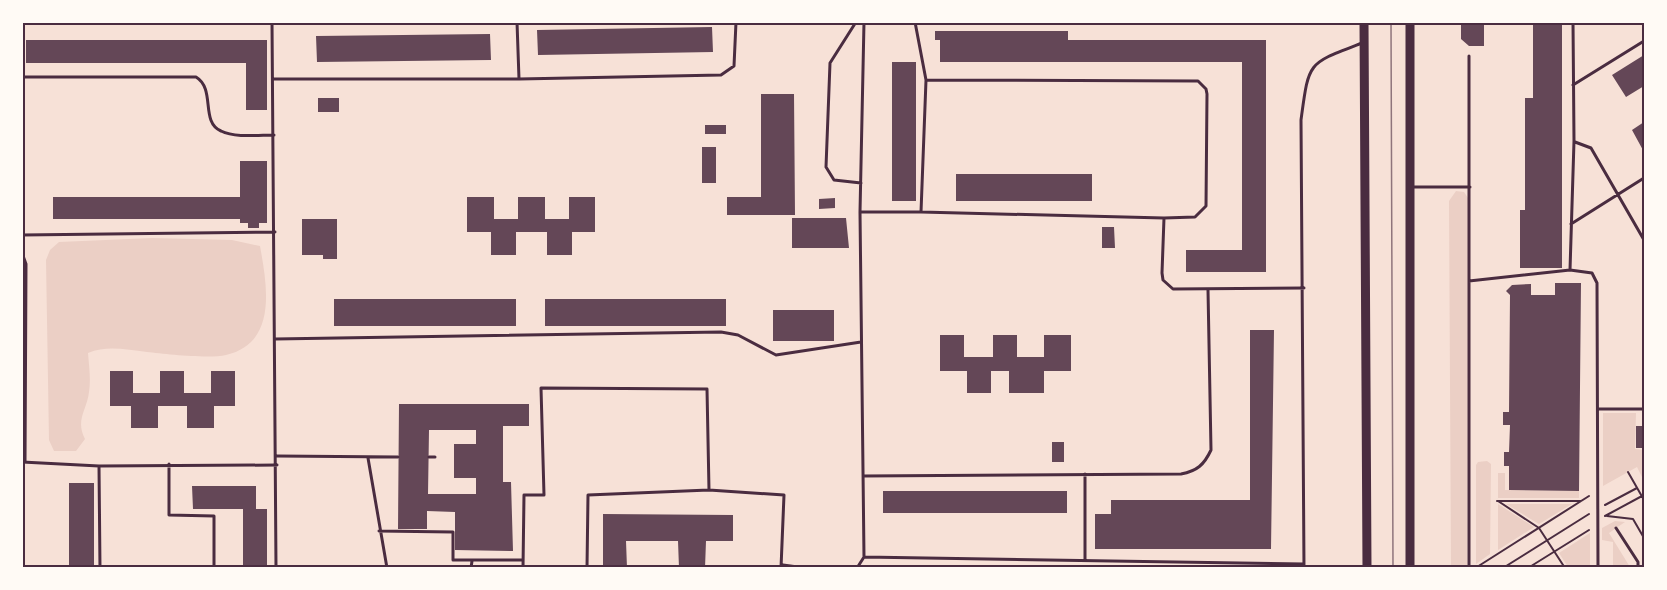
<svg xmlns="http://www.w3.org/2000/svg" width="1667" height="590" font-family="'Exo 2',sans-serif">
<rect width="100%" height="100%" fill="#f7e1d7"/>
<!-- green -->
<path fill="#ebcfc5" d="M 1456,191 L 1464,192 L 1468,198 L 1467,568 L 1451,567 L 1449,201 Z
M 152,238 L 232,240 L 260,246 C 267,285 278,343 226,355 C 209,359 165,354 147,352 C 126,350 108,345 88,353 C 89,366 91,379 89,392 C 87,410 75,420 85,439 L 76,451 L 54,451 L 49,440 L 46,260 L 50,250 L 59,242 Z
M 1603,413 L 1636,413 L 1635,449 L 1644,450 L 1644,481 L 1637,467 L 1603,486 Z
M 1487,461 L 1491,464 L 1490,554 L 1476,564 L 1476,465 L 1478,462 Z
M 1498,473 L 1505,473 L 1505,490 L 1579,491 L 1579,498 L 1498,498 Z
M 1498,504 L 1534,527 L 1498,550 Z
M 1506,504 L 1572,504 L 1539,524 Z
M 1615,521 L 1625,522 L 1609,533 L 1630,567 L 1613,567 L 1613,542 L 1602,540 L 1602,528 Z
M 1590,533 L 1590,567 L 1568,567 L 1559,553 Z"/>
<!-- building -->
<path fill="#644757" fill-rule="evenodd" d="M 1461,22 L 1484,22 L 1484,46 L 1469,46 L 1461,39 Z
M 1533,22 L 1562,22 L 1562,268 L 1520,268 L 1520,210 L 1525,210 L 1525,98 L 1533,98 Z
M 712,27 L 713,52 L 538,55 L 537,30 Z
M 935,31 L 1068,31 L 1068,40 L 1266,40 L 1266,272 L 1186,272 L 1186,250 L 1242,250 L 1242,62 L 940,62 L 940,40 L 935,40 Z
M 490,34 L 491,60 L 317,62 L 316,36 Z
M 26,40 L 267,40 L 267,110 L 246,110 L 246,63 L 26,63 Z
M 1644,55 L 1644,86 L 1626,97 L 1612,75 Z
M 892,62 L 916,62 L 916,201 L 892,201 Z
M 761,94 L 794,94 L 795,215 L 727,215 L 727,197 L 761,197 Z
M 318,98 L 339,98 L 339,112 L 318,112 Z
M 1644,122 L 1644,152 L 1632,130 Z
M 705,125 L 726,125 L 726,134 L 705,134 Z
M 702,147 L 716,147 L 716,183 L 702,183 Z
M 240,161 L 267,161 L 267,223 L 259,223 L 259,228 L 248,228 L 248,223 L 240,223 L 240,219 L 53,219 L 53,197 L 240,197 Z
M 956,174 L 1092,174 L 1092,201 L 956,201 Z
M 467,197 L 494,197 L 494,219 L 518,219 L 518,197 L 545,197 L 545,219 L 569,219 L 569,197 L 595,197 L 595,232 L 572,232 L 572,255 L 547,255 L 547,232 L 516,232 L 516,255 L 491,255 L 491,232 L 467,232 Z
M 835,198 L 835,208 L 819,209 L 819,199 Z
M 792,218 L 846,218 L 849,248 L 792,248 Z
M 302,219 L 337,219 L 337,259 L 323,259 L 323,255 L 302,255 Z
M 1102,227 L 1114,227 L 1115,248 L 1102,248 Z
M 1555,283 L 1581,283 L 1579,491 L 1509,490 L 1509,466 L 1504,466 L 1504,452 L 1509,452 L 1510,425 L 1503,425 L 1503,412 L 1509,412 L 1510,295 L 1506,291 L 1512,285 L 1531,284 L 1531,295 L 1555,295 Z
M 334,299 L 516,299 L 516,326 L 334,326 Z
M 545,299 L 726,299 L 726,326 L 545,326 Z
M 773,310 L 834,310 L 834,341 L 773,341 Z
M 1250,330 L 1274,330 L 1271,549 L 1095,549 L 1095,514 L 1111,514 L 1111,500 L 1250,500 Z
M 940,335 L 964,335 L 964,357 L 993,357 L 993,335 L 1017,335 L 1017,357 L 1044,357 L 1044,335 L 1071,335 L 1071,371 L 1044,371 L 1044,393 L 1009,393 L 1009,371 L 991,371 L 991,393 L 967,393 L 967,371 L 940,371 Z
M 110,371 L 133,371 L 133,393 L 160,393 L 160,371 L 184,371 L 184,393 L 211,393 L 211,371 L 235,371 L 235,406 L 214,406 L 214,428 L 187,428 L 187,406 L 158,406 L 158,428 L 131,428 L 131,406 L 110,406 Z
M 399,404 L 529,404 L 529,426 L 503,426 L 503,482 L 511,482 L 513,551 L 455,550 L 455,512 L 427,511 L 427,529 L 398,529 ZM 429,430 L 476,430 L 476,444 L 454,444 L 454,478 L 476,478 L 476,494 L 428,494 Z
M 1636,426 L 1644,426 L 1644,448 L 1636,448 Z
M 1052,442 L 1064,442 L 1064,462 L 1052,462 Z
M 69,483 L 94,483 L 94,568 L 69,568 Z
M 192,486 L 256,486 L 256,509 L 267,509 L 267,568 L 243,568 L 243,509 L 193,509 Z
M 883,491 L 1067,491 L 1067,513 L 883,513 Z
M 603,514 L 733,515 L 733,541 L 706,541 L 705,568 L 679,568 L 678,541 L 626,541 L 627,568 L 603,568 Z"/>
<g fill="none" stroke-linecap="round" stroke-linejoin="round">
<!-- path -->
<path stroke="#4a2c40" stroke-width="2" d="M 1628,472 L 1644,500
M 1497,501 L 1581,501
M 1498,501 L 1539,528 L 1565,568
M 1605,505 L 1637,488
M 1605,516 L 1642,496
M 1607,516 L 1633,519 L 1644,538
M 1477,567 L 1589,496
M 1503,568 L 1589,514
M 1528,568 L 1589,530"/>
<!-- service -->
<path stroke="#4a2c40" stroke-width="3" d="M 272,22 L 276,568
M 517,22 L 519,79
M 856,22 L 830,63 L 826,167 L 834,180 L 861,183
M 915,22 L 926,80 L 921,212 L 1164,218 L 1162,273 L 1163,280 L 1173,289 L 1304,288
M 1469,56 L 1469,568
M 22,77 L 196,77 C 216,89 200,122 221,131 C 235,138 259,135 274,135
M 274,79 L 519,79 L 721,75 L 734,66 L 736,22
M 926,80 L 1198,81 L 1206,89 L 1207,94 L 1206,206 L 1195,217 L 1164,218
M 1573,85 L 1644,41
M 1575,142 L 1591,148 L 1644,240
M 1412,187 L 1470,187
M 860,212 L 921,212
M 1571,224 L 1644,178
M 22,235 L 275,232
M 22,253 L 26,264 L 25,462
M 1570,270 L 1592,273 L 1597,283 L 1598,568
M 1469,281 L 1570,270 L 1574,141 L 1573,22
M 275,339 L 721,332 L 738,335 L 776,355 L 861,342
M 1598,409 L 1644,409
M 277,456 L 398,457
M 429,457 L 435,457
M 368,458 L 387,568
M 22,462 L 99,466
M 169,464 L 169,515 L 214,516 L 214,568
M 863,476 L 1181,474 C 1197,471 1204,465 1211,450 L 1208,290
M 1616,528 L 1638,562 L 1638,568
M 379,531 L 453,532 L 453,560 L 523,560
M 864,557 L 860,212 L 864,22
M 1085,560 L 1085,474
M 783,565 L 805,568
M 100,568 L 99,466 L 277,465
M 471,568 L 472,561
M 523,568 L 524,495 L 544,495 L 541,388 L 707,389 L 709,490
M 587,568 L 588,495 L 709,490 L 784,495 L 781,568
M 857,568 L 864,557 L 1304,564
M 1304,568 L 1301,120 C 1309,61 1307,64 1362,43"/>
<!-- secondary -->
<path stroke="#4a2c40" stroke-width="9" d="M 1364,22 L 1367,568
M 1410,568 L 1410,22"/>
<!-- tram -->
<path stroke="#8f747c" stroke-width="1.5" d="M 1391,22 L 1393,568"/>
</g>
<!-- border -->
<rect width="1667" height="590" fill="none" stroke="#fffaf5" stroke-width="48"/>
<rect x="24" y="24" width="1619" height="542" fill="none" stroke="#4a2c40" stroke-width="2"/>
</svg>
